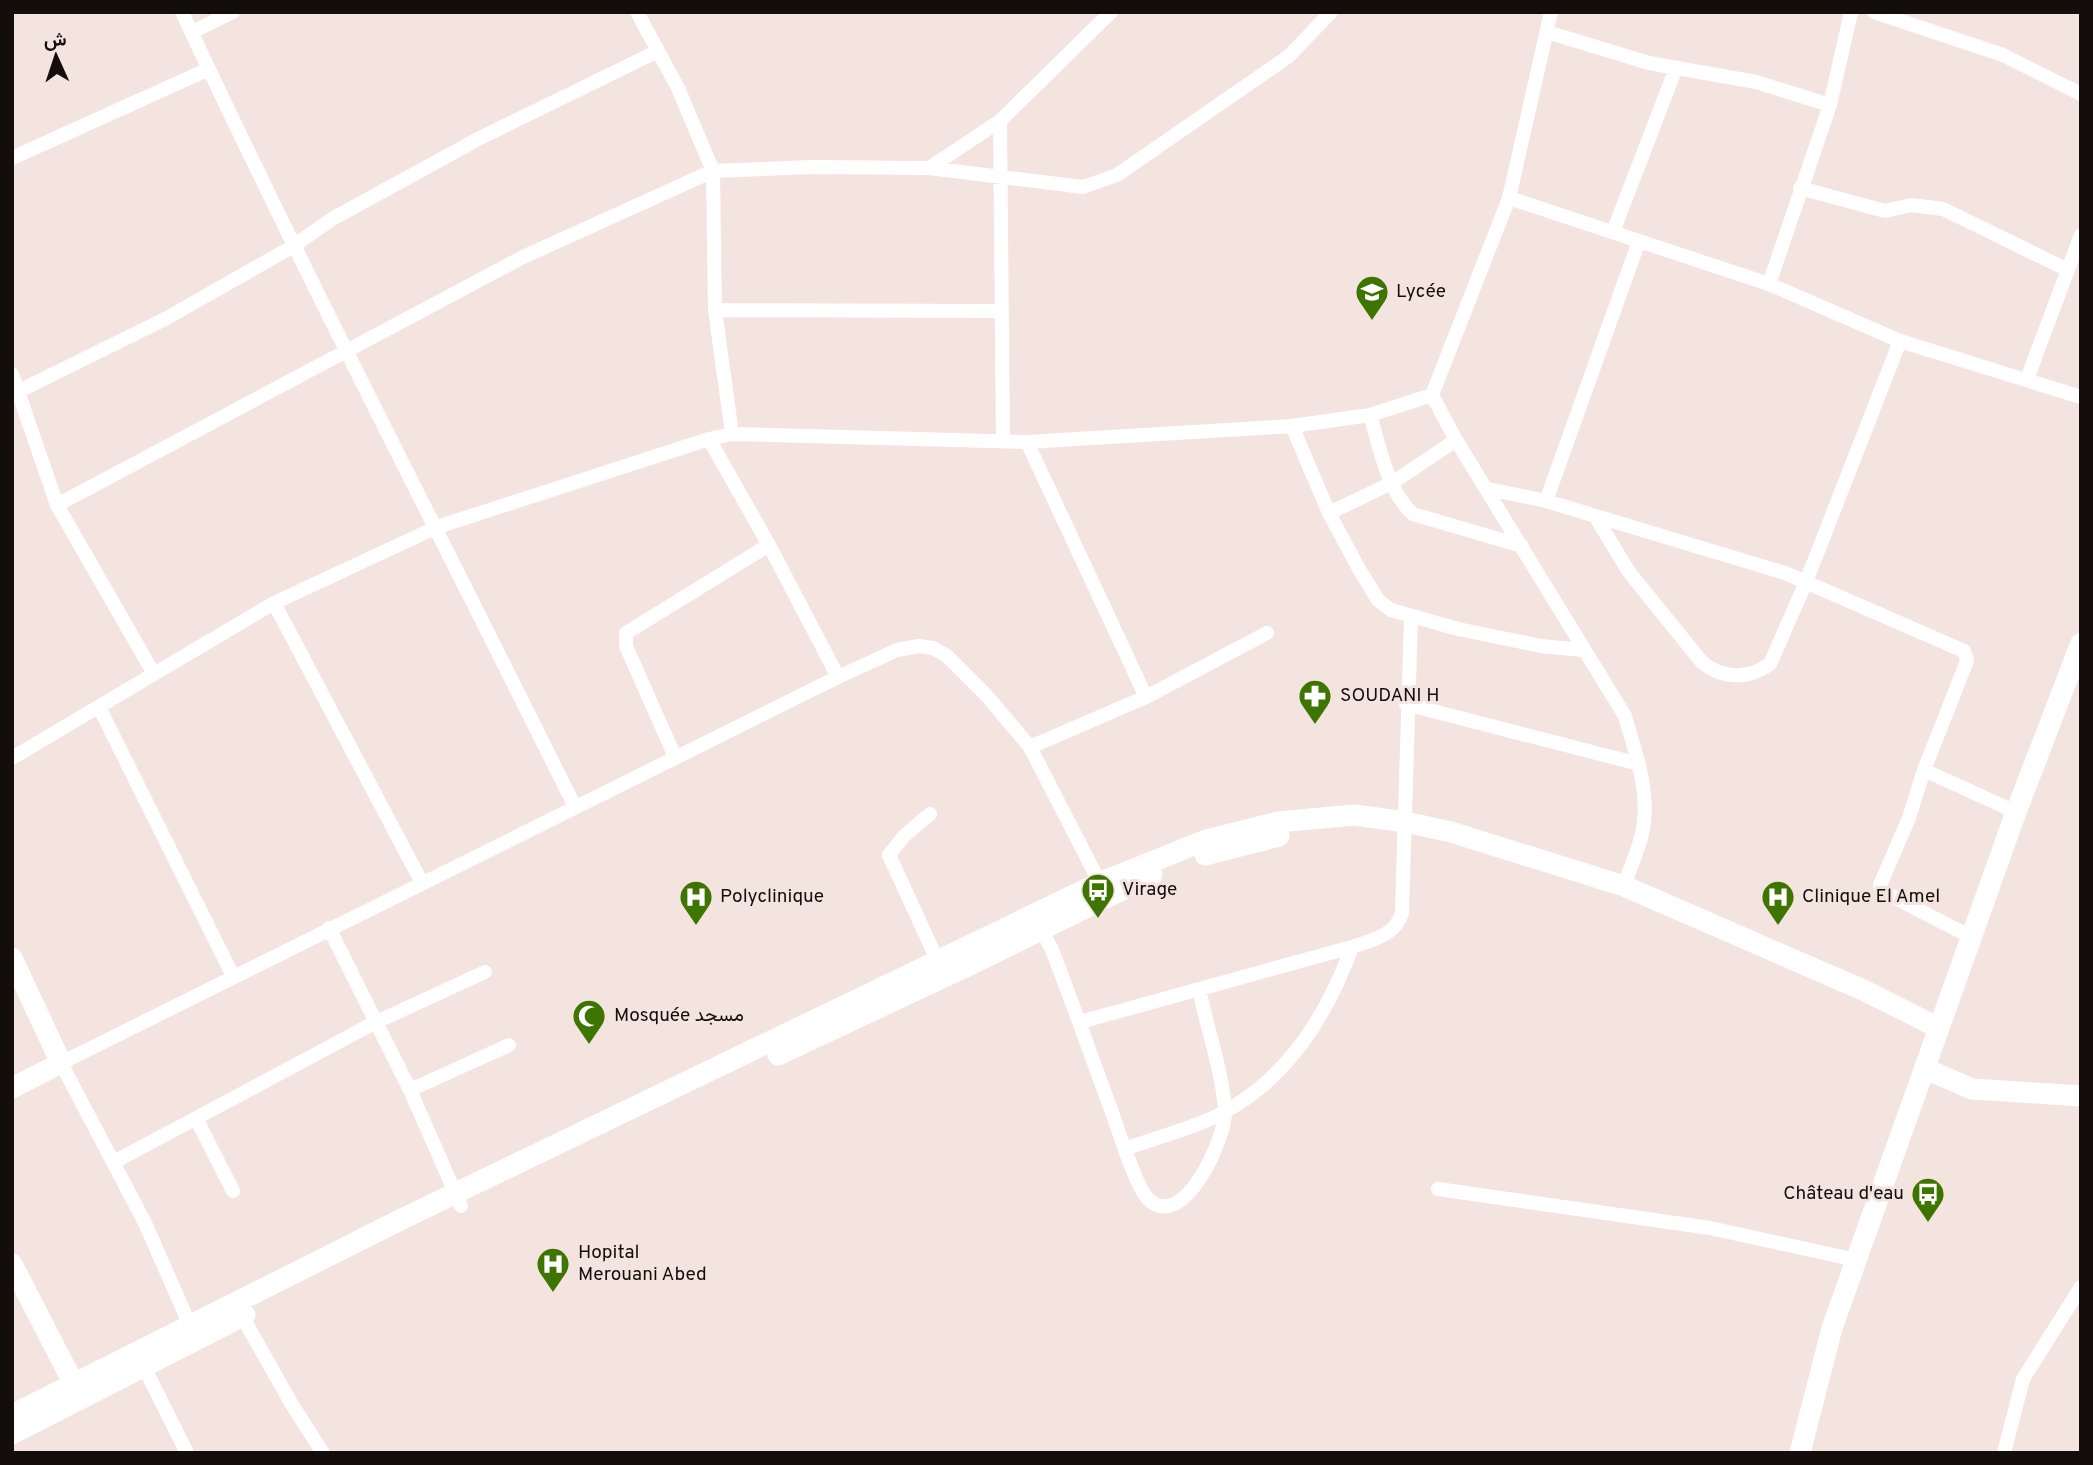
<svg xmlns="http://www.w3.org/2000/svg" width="2093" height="1465" font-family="Overpass,Vazirmatn,sans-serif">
<rect width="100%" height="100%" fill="#f4e4df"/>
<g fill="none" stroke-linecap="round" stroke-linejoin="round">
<!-- street -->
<path stroke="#fff" stroke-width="14" d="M 182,12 C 307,280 444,542 575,807
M 637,12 L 678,88 L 713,171 L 715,310 L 732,434
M 1551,12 L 1509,198 L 1432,395 L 1456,440 L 1625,716 C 1635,752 1650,790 1643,829 C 1640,848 1630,867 1624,886
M 1874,12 L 2003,55 L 2081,94
M 192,32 L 233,12
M 1547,32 L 1649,63 L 1756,82 L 1830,105
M 12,158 L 209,69
M 929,168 L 1000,121
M 1800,188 L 1885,211 L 1911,205 L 1943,209 L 2066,269
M 1509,198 L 1769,284 L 1900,341 L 2081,397
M 1613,232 L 1676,68
M 1769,284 L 1830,105 L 1851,12
M 715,310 L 1002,311
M 12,374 L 57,505 L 154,674
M 2027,379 L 2081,235
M 19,391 L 165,319 L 292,247 L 332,219 L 480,138 L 656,52
M 1370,415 C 1380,447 1387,491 1413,514 L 1522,546
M 1292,426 L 1329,513 L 1359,569 L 1378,600 L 1391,610 L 1458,629 L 1541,646 L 1583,650
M 709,439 L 769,545 L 838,677
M 1003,439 L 1000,121 L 1111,12
M 1027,442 L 1146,697 L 1030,747
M 1488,489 L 1546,501 L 1785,573 L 1964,651 L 1967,661 L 1924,770 L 1909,818 L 1880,885 L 1882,891 L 1971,937
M 1546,501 L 1639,241
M 57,505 L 523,257 L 713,171 L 812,167 L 929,168 L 1083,187 L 1117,175 L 1289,56 L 1331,12
M 1329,513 L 1392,483 L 1456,440
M 1595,516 L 1629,572 L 1701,661 C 1721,679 1748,680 1770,664 L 1806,582 L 1900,341
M 274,603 L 421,881
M 1146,697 L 1267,633
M 1406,704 L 1639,764
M 99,707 L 233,976
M 675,757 L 626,646 L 626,633 L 769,545
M 12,758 L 274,603 L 437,527 L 709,439 L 732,434 L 1027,442 L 1292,426 L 1370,415 L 1432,395
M 1924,770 L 2016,812
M 930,814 L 904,836 L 889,855 L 940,966
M 329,928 L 410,1090 L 461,1206
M 1041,929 L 1052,950 C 1074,1007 1094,1063 1115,1121 C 1121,1138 1137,1188 1148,1199 C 1184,1234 1227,1135 1225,1110 C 1222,1070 1207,1028 1199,989
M 1080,1022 L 1352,947 C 1372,940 1395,936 1402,913 L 1411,618
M 410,1090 L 509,1045
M 196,1118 L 233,1191
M 1125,1149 C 1157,1137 1196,1128 1226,1111 C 1289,1076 1328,1013 1352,947
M 114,1162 L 374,1023 L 485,972
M 1438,1189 L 1710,1228 L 1856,1260
M 238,1309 L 291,1403 L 323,1453
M 193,1332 L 145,1223 L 61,1063 L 838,677 L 897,650 L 919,646 L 933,648 L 947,656 L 986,695 L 1030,747 L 1103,889
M 144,1367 L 187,1453
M 2004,1453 L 2023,1379 L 2081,1287"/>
<!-- secondary -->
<path stroke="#fff" stroke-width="21" d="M 1205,855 L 1279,836
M 12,958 L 61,1063 L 12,1088
M 778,1055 L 976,962 L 1152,875
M 1926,1069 L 1972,1089 L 2081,1096
M 12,1264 L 80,1396
M 12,1415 L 400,1220 L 1099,883 L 1206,840 L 1278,822 L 1354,815 L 1406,822 L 1451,832 L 1624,886 L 1863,990 L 1939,1028
M 12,1434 L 245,1315
M 1800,1453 L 1832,1328 L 2016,812 L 2081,643"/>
</g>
<!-- icons -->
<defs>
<symbol id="school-pin" viewBox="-11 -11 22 30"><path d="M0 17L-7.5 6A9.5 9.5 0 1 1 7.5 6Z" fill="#3e7400" stroke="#f4e4df"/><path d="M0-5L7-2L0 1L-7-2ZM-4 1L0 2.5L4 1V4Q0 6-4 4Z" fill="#fff"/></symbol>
<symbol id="pharmacy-pin" viewBox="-11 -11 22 30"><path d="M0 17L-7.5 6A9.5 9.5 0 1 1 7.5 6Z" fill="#3e7400" stroke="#f4e4df"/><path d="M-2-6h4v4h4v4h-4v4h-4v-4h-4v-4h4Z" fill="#fff"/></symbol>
<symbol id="bus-pin" viewBox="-11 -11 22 30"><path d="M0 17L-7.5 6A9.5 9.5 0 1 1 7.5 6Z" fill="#3e7400" stroke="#f4e4df"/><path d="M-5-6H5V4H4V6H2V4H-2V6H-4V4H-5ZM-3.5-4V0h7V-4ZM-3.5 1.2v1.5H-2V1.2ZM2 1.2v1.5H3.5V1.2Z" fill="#fff"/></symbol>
<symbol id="hospital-pin" viewBox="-11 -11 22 30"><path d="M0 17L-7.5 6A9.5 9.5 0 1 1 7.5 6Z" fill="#3e7400" stroke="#f4e4df"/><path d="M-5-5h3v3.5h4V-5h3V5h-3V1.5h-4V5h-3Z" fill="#fff"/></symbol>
<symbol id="mosque-pin" viewBox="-11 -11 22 30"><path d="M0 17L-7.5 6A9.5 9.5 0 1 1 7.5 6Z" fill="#3e7400" stroke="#f4e4df"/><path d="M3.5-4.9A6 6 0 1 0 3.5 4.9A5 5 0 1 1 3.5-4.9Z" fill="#fff"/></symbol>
</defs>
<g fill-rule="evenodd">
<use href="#school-pin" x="1353" y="273" width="38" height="52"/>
<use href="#pharmacy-pin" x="1296" y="677" width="38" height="52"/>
<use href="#bus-pin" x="1079" y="871" width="38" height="52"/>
<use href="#hospital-pin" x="677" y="878" width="38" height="52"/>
<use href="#hospital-pin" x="1759" y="878" width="38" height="52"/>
<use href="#mosque-pin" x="570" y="997" width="38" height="52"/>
<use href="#bus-pin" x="1909" y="1175" width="38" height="52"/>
<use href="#hospital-pin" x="534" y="1245" width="38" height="52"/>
</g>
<g text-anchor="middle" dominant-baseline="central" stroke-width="6" stroke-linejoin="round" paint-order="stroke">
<!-- poi labels -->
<g font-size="19" fill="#130e0c" stroke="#f4e4df" text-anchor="start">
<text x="1396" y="292">Lycée</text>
<text x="1340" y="696">SOUDANI H</text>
<text x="1122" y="890">Virage</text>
<text x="720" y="897">Polyclinique</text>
<text x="1802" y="897">Clinique El Amel</text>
<text x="614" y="1016">Mosquée مسجد</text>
<text x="1904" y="1194" text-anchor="end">Château d'eau</text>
<text x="578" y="1253">Hopital<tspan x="578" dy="22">Merouani Abed</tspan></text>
</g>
</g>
<!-- border -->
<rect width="2093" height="1465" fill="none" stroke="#130e0c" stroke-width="28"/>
<!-- north arrow -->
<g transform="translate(56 56) rotate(357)" stroke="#f4e4df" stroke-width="5" paint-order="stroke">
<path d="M0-5L12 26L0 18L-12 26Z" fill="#130e0c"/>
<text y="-10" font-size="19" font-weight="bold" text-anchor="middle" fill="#130e0c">ش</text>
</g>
</svg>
